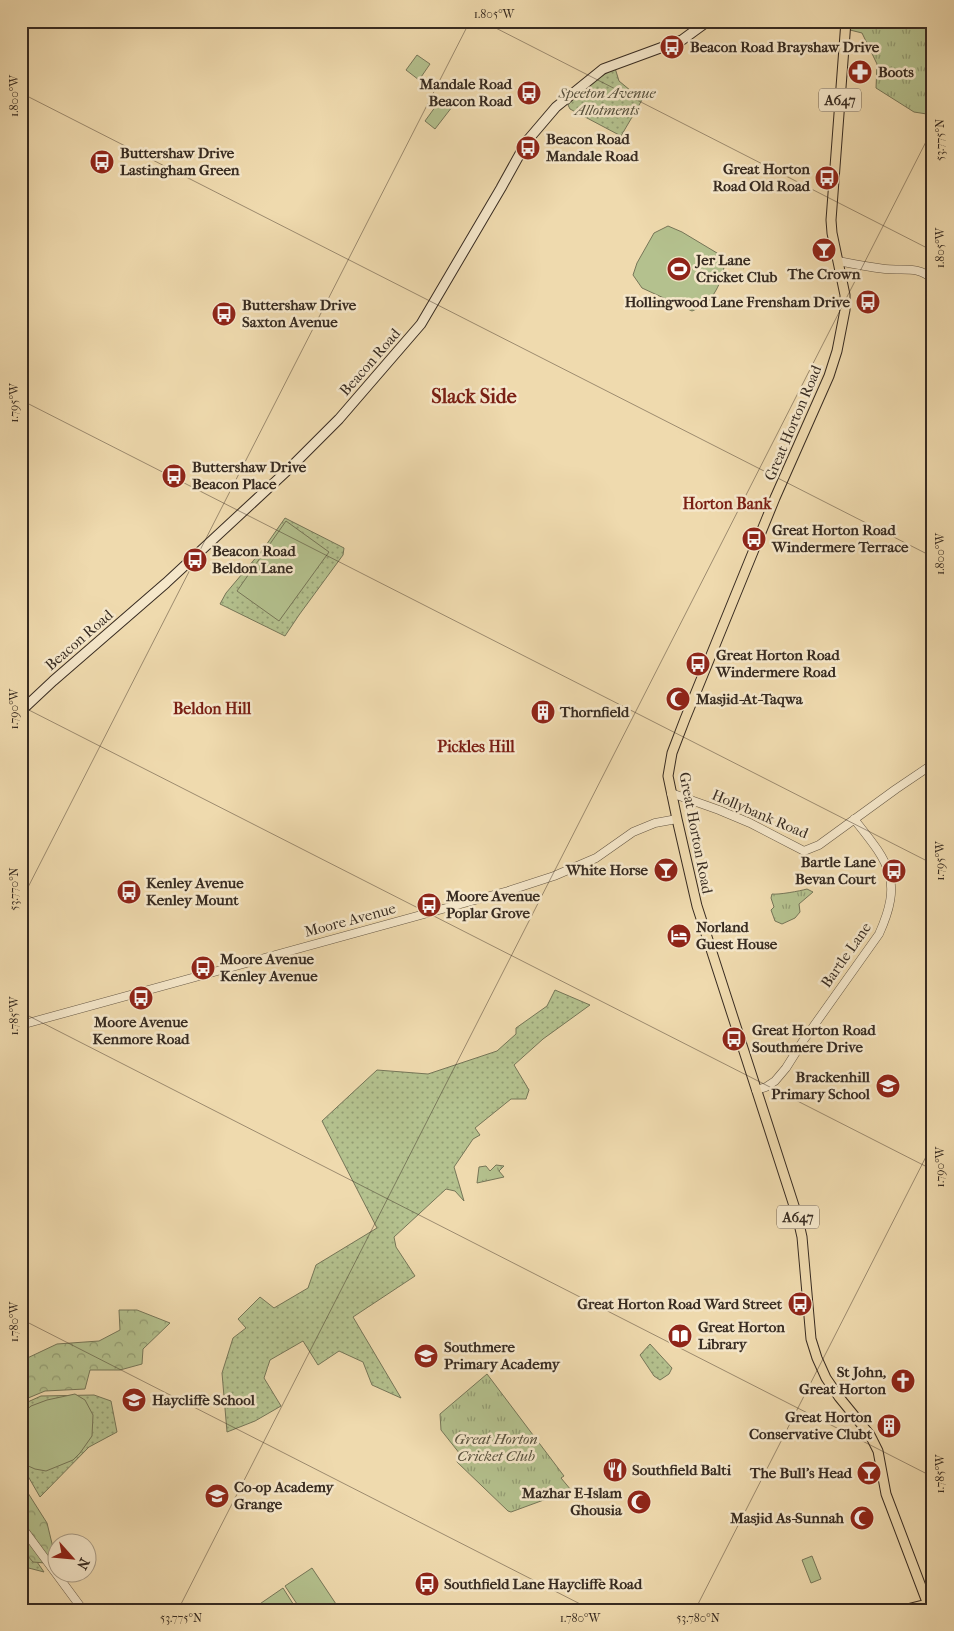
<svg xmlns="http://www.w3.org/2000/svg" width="954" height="1631" font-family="'IM FELL French Canon',serif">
<defs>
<pattern id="grass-dots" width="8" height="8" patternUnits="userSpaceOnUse" patternTransform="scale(1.25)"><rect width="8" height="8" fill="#b4c18e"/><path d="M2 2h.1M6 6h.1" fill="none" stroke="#939d74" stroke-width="1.8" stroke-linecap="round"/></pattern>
<pattern id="forest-crowns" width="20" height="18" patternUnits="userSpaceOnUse" patternTransform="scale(1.25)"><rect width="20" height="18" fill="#b4c18e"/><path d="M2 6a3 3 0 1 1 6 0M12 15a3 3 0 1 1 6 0" fill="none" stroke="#939d74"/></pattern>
<pattern id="park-tufts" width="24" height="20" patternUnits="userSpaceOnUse" patternTransform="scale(1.25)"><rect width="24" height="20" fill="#b4c18e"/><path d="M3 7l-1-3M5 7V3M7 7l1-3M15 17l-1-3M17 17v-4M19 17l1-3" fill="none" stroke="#939d74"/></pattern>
</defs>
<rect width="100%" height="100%" fill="#efdaae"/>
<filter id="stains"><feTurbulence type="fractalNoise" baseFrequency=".004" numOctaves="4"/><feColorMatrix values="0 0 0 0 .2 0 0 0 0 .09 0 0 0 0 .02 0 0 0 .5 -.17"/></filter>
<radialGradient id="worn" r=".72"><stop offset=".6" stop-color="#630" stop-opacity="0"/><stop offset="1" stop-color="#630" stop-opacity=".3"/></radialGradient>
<!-- grass -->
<path fill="url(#grass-dots)" stroke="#767658" d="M 615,68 L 619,81 L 642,100 L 621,136 L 570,109 L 568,105 L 589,84 Z
M 285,518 L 344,548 L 343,555 L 299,615 L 285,636 L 220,604 L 226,593 L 264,548 Z
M 555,990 L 590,1005 L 543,1039 L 514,1065 L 529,1090 L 526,1099 L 511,1099 L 475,1128 L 480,1135 L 473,1139 L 454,1167 L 464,1201 L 455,1191 L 446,1189 L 394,1237 L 396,1247 L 415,1276 L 353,1317 L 401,1398 L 372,1385 L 363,1362 L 339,1351 L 318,1365 L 303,1341 L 270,1360 L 264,1378 L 281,1406 L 255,1421 L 227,1432 L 222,1373 L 233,1338 L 246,1328 L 238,1319 L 260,1297 L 274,1308 L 308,1288 L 316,1265 L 377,1228 L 322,1121 L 377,1070 L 428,1074 L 497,1051 L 516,1034 L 516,1028 L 547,1006 Z
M 650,1344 L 672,1368 L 669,1374 L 660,1380 L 654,1376 L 640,1355 Z
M 94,1395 L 111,1401 L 117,1432 L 89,1447 L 40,1497 L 21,1464 L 21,1405 L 41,1396 Z
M 21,1539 L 44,1572 L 21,1566 Z"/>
<!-- forest -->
<path fill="url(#forest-crowns)" stroke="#767658" d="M 119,1310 L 137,1310 L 170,1323 L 143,1349 L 142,1364 L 120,1370 L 90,1370 L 85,1389 L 45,1391 L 21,1401 L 21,1361 L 57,1344 L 99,1341 L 120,1330 Z
M 21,1482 L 47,1523 L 57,1564 L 33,1562 L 21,1548 Z"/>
<!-- park -->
<path fill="url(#park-tufts)" stroke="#767658" d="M 851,21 L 933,21 L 933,115 L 914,112 L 876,88 L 877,64 L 862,33 L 850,30 Z
M 807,889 L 813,892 L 799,904 L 800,912 L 795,918 L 782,924 L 775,921 L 771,910 L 774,907 L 771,898 L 772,894 C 778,895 800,891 807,889 Z
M 496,1165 L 504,1166 L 499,1171 L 504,1177 L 477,1183 L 479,1167 L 486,1166 L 490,1171 Z
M 487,1374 L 564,1476 L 561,1478 L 571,1490 L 511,1512 L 508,1511 L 457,1462 L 460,1454 L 441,1430 L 440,1414 Z"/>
<!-- pitch -->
<path fill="#b4c18e" stroke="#767658" d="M 417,55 L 430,64 L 419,80 L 406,70 Z
M 441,99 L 452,107 L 435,129 L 425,121 Z
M 668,226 L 682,232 L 722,256 C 729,269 716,294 706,304 C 703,307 696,309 692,311 L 642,288 L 633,275 L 637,263 L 654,233 Z
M 286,521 L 329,552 L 279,621 L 237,591 Z
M 75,1394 L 85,1400 L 93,1415 L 92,1436 L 80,1453 L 73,1460 L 46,1471 L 35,1469 L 26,1465 L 21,1457 L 21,1415 L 31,1406 L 47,1400 Z
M 812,1556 L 821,1579 L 811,1583 L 802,1560 Z
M 312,1568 L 340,1610 L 301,1610 L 285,1586 Z
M 283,1588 L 297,1610 L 251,1610 Z"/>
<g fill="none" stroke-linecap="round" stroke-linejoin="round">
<defs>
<path id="tertiary" d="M 838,261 C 853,264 869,267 885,269 C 902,271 919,265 933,280
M 671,793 L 719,810 L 750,823 L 804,851 L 819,845 L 896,789 L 933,764
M 21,1025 L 508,891 L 554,876 L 596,858 L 633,832 L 655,823 L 677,819
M 756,1090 L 766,1087 L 775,1081 L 786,1068 L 803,1041 L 879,934 C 904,879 888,862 854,819
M 21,1526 L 83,1610"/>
<path id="secondary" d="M 21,711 L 53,681 L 166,583 L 290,468 L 339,419 L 421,324 L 501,188 L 527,141 L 556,107 L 603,69 L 682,40 L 708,21"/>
<path id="primary" d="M 846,21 L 831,220 L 832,233 L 845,295 L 845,310 L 837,351 L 829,376 L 775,498 L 685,719 L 672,753 L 668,776 L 677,819 L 697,906 L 797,1215 L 802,1237 L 811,1339 L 817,1358 L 826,1378 L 839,1397 L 870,1435 L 878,1451 L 886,1494 L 930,1610
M 903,1610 L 927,1604"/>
</defs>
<!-- tertiary casing -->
<use href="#tertiary" stroke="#655744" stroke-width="9"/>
<!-- secondary casing -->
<use href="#secondary" stroke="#372b21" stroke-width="11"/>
<!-- primary casing -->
<use href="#primary" stroke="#372b21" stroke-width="11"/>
<!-- tertiary -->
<use href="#tertiary" stroke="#f5e7ca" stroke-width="8"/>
<!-- secondary -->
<use href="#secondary" stroke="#f5e7ca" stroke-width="9"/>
<!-- primary -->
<use href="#primary" stroke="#efdaae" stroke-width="9"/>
</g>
<!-- ticks -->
<path fill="none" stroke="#372b21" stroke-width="1" stroke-opacity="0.45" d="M 482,21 L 933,251M 21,93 L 933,557M 21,400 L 933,864M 21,706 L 933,1170M 21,901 L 470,21M 21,1012 L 933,1477M 21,1319 L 592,1610M 178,1610 L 933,128M 695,1610 L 933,1143"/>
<!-- icons -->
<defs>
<symbol id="bus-disc" viewBox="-11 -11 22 22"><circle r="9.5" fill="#8f2418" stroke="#f5e7ca"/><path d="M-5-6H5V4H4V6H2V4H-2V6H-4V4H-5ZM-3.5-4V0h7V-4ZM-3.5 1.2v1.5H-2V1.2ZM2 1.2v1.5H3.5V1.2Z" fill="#fff"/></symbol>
<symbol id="pharmacy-disc" viewBox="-11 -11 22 22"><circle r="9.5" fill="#8f2418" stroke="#f5e7ca"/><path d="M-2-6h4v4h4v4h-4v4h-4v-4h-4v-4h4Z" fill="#fff"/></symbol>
<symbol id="bar-disc" viewBox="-11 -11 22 22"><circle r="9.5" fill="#8f2418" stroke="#f5e7ca"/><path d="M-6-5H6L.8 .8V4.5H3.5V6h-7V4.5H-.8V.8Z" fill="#fff"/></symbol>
<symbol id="stadium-disc" viewBox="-11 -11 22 22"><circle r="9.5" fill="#8f2418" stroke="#f5e7ca"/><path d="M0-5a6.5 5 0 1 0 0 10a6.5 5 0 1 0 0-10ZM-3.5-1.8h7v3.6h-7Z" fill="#fff"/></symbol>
<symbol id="mosque-disc" viewBox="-11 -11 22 22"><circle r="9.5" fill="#8f2418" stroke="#f5e7ca"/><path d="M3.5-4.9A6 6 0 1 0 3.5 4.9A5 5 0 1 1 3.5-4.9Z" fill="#fff"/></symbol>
<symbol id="building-disc" viewBox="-11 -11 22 22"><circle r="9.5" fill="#8f2418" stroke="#f5e7ca"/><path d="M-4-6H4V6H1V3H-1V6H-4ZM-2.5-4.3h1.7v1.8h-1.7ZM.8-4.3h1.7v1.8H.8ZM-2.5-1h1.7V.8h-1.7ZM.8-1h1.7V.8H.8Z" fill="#fff"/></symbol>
<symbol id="hotel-disc" viewBox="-11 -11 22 22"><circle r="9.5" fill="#8f2418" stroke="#f5e7ca"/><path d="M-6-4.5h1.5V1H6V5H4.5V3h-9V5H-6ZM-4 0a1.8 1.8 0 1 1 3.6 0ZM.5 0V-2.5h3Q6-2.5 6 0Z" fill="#fff"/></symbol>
<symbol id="school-disc" viewBox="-11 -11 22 22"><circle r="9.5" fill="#8f2418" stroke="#f5e7ca"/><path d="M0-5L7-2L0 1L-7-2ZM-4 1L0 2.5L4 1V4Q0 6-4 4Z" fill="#fff"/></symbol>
<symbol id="library-disc" viewBox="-11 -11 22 22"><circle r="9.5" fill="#8f2418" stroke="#f5e7ca"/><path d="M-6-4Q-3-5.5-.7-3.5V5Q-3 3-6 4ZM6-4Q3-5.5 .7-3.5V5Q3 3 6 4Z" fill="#fff"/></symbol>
<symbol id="church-disc" viewBox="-11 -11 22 22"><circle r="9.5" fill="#8f2418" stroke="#f5e7ca"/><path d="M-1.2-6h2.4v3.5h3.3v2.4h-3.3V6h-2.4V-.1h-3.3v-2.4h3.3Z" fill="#fff"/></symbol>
<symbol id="restaurant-disc" viewBox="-11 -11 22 22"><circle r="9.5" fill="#8f2418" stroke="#f5e7ca"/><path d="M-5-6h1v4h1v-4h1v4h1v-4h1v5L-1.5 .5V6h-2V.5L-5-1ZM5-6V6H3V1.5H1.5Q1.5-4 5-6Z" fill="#fff"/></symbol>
</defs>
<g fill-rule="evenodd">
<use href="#bus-disc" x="658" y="33" width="28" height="28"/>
<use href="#pharmacy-disc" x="846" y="58" width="28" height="28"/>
<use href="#bus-disc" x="515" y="79" width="28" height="28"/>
<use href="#bus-disc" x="514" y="134" width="28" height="28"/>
<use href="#bus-disc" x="88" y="148" width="28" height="28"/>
<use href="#bus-disc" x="813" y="164" width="28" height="28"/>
<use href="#bar-disc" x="810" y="236" width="28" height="28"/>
<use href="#stadium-disc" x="665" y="255" width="28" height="28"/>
<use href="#bus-disc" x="854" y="288" width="28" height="28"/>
<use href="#bus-disc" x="210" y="300" width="28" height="28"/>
<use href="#bus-disc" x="160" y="462" width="28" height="28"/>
<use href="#bus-disc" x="740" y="525" width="28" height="28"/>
<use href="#bus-disc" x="181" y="546" width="28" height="28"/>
<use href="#bus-disc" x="684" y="650" width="28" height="28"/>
<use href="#mosque-disc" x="664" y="685" width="28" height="28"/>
<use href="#building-disc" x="529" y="698" width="28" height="28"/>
<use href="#bar-disc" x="652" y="856" width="28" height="28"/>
<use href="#bus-disc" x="880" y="857" width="28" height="28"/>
<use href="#bus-disc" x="115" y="878" width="28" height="28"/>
<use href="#bus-disc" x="415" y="891" width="28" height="28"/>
<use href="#hotel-disc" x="665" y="922" width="28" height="28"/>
<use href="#bus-disc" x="189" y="954" width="28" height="28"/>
<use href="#bus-disc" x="127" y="984" width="28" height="28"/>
<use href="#bus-disc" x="720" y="1025" width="28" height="28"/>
<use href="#school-disc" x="874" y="1072" width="28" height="28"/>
<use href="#bus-disc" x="786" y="1290" width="28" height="28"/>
<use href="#library-disc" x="666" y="1322" width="28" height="28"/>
<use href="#school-disc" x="412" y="1342" width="28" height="28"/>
<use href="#church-disc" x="889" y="1367" width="28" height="28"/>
<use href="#school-disc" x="120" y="1386" width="28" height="28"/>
<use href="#building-disc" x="875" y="1412" width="28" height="28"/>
<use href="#restaurant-disc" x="601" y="1456" width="28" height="28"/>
<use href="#bar-disc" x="855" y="1459" width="28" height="28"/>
<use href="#school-disc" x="203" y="1482" width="28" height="28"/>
<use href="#mosque-disc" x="625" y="1488" width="28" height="28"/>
<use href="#mosque-disc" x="848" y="1504" width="28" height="28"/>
<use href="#bus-disc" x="413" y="1570" width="28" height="28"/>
</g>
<g text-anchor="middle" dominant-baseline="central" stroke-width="5" stroke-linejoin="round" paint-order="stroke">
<!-- shield labels -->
<g fill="#f5e7ca" stroke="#706354" stroke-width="1">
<rect x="819" y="88.5" width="42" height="23" rx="4"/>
<rect x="777" y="1205.5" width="42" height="23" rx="4"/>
</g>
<g font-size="14" font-weight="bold" fill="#372b21">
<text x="840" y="100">A647</text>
<text x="798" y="1217">A647</text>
</g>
<!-- poi labels -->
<g font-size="15" font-weight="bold" fill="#372b21" stroke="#f5e7ca" text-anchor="start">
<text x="690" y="47">Beacon Road Brayshaw Drive</text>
<text x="878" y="72">Boots</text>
<text x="512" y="84" text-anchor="end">Mandale Road<tspan x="512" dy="17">Beacon Road</tspan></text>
<text x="546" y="139">Beacon Road<tspan x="546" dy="17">Mandale Road</tspan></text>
<text x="120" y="153">Buttershaw Drive<tspan x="120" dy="17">Lastingham Green</tspan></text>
<text x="810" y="169" text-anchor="end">Great Horton<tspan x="810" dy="17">Road Old Road</tspan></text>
<text x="696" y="260">Jer Lane<tspan x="696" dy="17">Cricket Club</tspan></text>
<text x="824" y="274" text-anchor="middle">The Crown</text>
<text x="850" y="302" text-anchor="end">Hollingwood Lane Frensham Drive</text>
<text x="242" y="305">Buttershaw Drive<tspan x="242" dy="17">Saxton Avenue</tspan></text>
<text x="192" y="467">Buttershaw Drive<tspan x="192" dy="17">Beacon Place</tspan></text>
<text x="772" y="530">Great Horton Road<tspan x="772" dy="17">Windermere Terrace</tspan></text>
<text x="212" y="551">Beacon Road<tspan x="212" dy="17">Beldon Lane</tspan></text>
<text x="716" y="655">Great Horton Road<tspan x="716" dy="17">Windermere Road</tspan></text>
<text x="696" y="699">Masjid-At-Taqwa</text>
<text x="560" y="712">Thornfield</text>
<text x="876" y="862" text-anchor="end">Bartle Lane<tspan x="876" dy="17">Bevan Court</tspan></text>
<text x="648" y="870" text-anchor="end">White Horse</text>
<text x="146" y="883">Kenley Avenue<tspan x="146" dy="17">Kenley Mount</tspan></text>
<text x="446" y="896">Moore Avenue<tspan x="446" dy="17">Poplar Grove</tspan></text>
<text x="696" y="927">Norland<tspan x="696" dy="17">Guest House</tspan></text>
<text x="220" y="959">Moore Avenue<tspan x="220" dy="17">Kenley Avenue</tspan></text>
<text x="141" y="1022" text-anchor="middle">Moore Avenue<tspan x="141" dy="17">Kenmore Road</tspan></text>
<text x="752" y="1030">Great Horton Road<tspan x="752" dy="17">Southmere Drive</tspan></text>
<text x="870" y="1077" text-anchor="end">Brackenhill<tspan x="870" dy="17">Primary School</tspan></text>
<text x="782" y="1304" text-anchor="end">Great Horton Road Ward Street</text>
<text x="698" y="1327">Great Horton<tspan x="698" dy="17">Library</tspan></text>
<text x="444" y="1347">Southmere<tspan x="444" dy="17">Primary Academy</tspan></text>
<text x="886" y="1372" text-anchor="end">St John,<tspan x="886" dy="17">Great Horton</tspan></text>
<text x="152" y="1400">Haycliffe School</text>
<text x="872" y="1417" text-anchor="end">Great Horton<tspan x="872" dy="17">Conservative Clubt</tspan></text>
<text x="632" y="1470">Southfield Balti</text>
<text x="852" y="1473" text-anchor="end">The Bull's Head</text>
<text x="234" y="1487">Co-op Academy<tspan x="234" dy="17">Grange</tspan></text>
<text x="622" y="1493" text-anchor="end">Mazhar E-Islam<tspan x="622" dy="17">Ghousia</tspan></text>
<text x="844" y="1518" text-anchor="end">Masjid As-Sunnah</text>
<text x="444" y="1584">Southfield Lane Haycliffe Road</text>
</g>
<!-- park labels -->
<g font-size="15" font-style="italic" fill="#56503c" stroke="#f5e7ca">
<text x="607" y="93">Speeton Avenue<tspan x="607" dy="17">Allotments</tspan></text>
<text x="496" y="1439">Great Horton<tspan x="496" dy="17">Cricket Club</tspan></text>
</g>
<!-- street labels -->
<g font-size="15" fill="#372b21" stroke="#f5e7ca">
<text transform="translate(370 362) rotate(-49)">Beacon Road</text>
<text transform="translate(793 423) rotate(-67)">Great Horton Road</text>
<text transform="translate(79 640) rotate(-41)">Beacon Road</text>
<text transform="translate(760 814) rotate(23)">Hollybank Road</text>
<text transform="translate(696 833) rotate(79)">Great Horton Road</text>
<text transform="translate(350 920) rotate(-15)">Moore Avenue</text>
<text transform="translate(846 955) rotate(-55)">Bartle Lane</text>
</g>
<!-- neighbourhood labels -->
<g font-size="16" font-weight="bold" fill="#7a1f14" stroke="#f5e7ca">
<text x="727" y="503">Horton Bank</text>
<text x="212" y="708">Beldon Hill</text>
<text x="476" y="746">Pickles Hill</text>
</g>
<!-- district labels -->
<g font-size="20" font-weight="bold" fill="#7a1f14" stroke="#f5e7ca">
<text x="474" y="396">Slack Side</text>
</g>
</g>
<!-- margin -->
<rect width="954" height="1631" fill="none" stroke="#efdaae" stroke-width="55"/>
<!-- north arrow -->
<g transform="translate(72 1558) rotate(117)"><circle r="24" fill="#f5e7ca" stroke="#a99c86"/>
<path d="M0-4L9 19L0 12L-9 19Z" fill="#8f2418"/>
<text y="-8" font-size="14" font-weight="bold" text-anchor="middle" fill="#372b21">N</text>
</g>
<rect x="28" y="28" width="898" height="1576" fill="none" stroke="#372b21" stroke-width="2"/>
<g font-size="12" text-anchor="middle" fill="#372b21">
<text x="494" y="18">1.805°W</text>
<text transform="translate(14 96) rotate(-90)" y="4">1.800°W</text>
<text transform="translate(940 140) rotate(-90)" y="4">53.775°N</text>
<text transform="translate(940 248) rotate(-90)" y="4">1.805°W</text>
<text transform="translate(14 403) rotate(-90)" y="4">1.795°W</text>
<text transform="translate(940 554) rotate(-90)" y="4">1.800°W</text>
<text transform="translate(14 709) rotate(-90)" y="4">1.790°W</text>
<text transform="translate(940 861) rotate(-90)" y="4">1.795°W</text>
<text transform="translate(14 889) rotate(-90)" y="4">53.770°N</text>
<text transform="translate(14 1016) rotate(-90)" y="4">1.785°W</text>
<text transform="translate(940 1167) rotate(-90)" y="4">1.790°W</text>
<text transform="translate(14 1322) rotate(-90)" y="4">1.780°W</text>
<text transform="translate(940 1474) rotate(-90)" y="4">1.785°W</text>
<text x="181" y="1622">53.775°N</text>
<text x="580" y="1622">1.780°W</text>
<text x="698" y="1622">53.780°N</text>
</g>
<rect width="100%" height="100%" filter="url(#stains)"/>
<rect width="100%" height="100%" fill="url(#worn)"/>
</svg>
